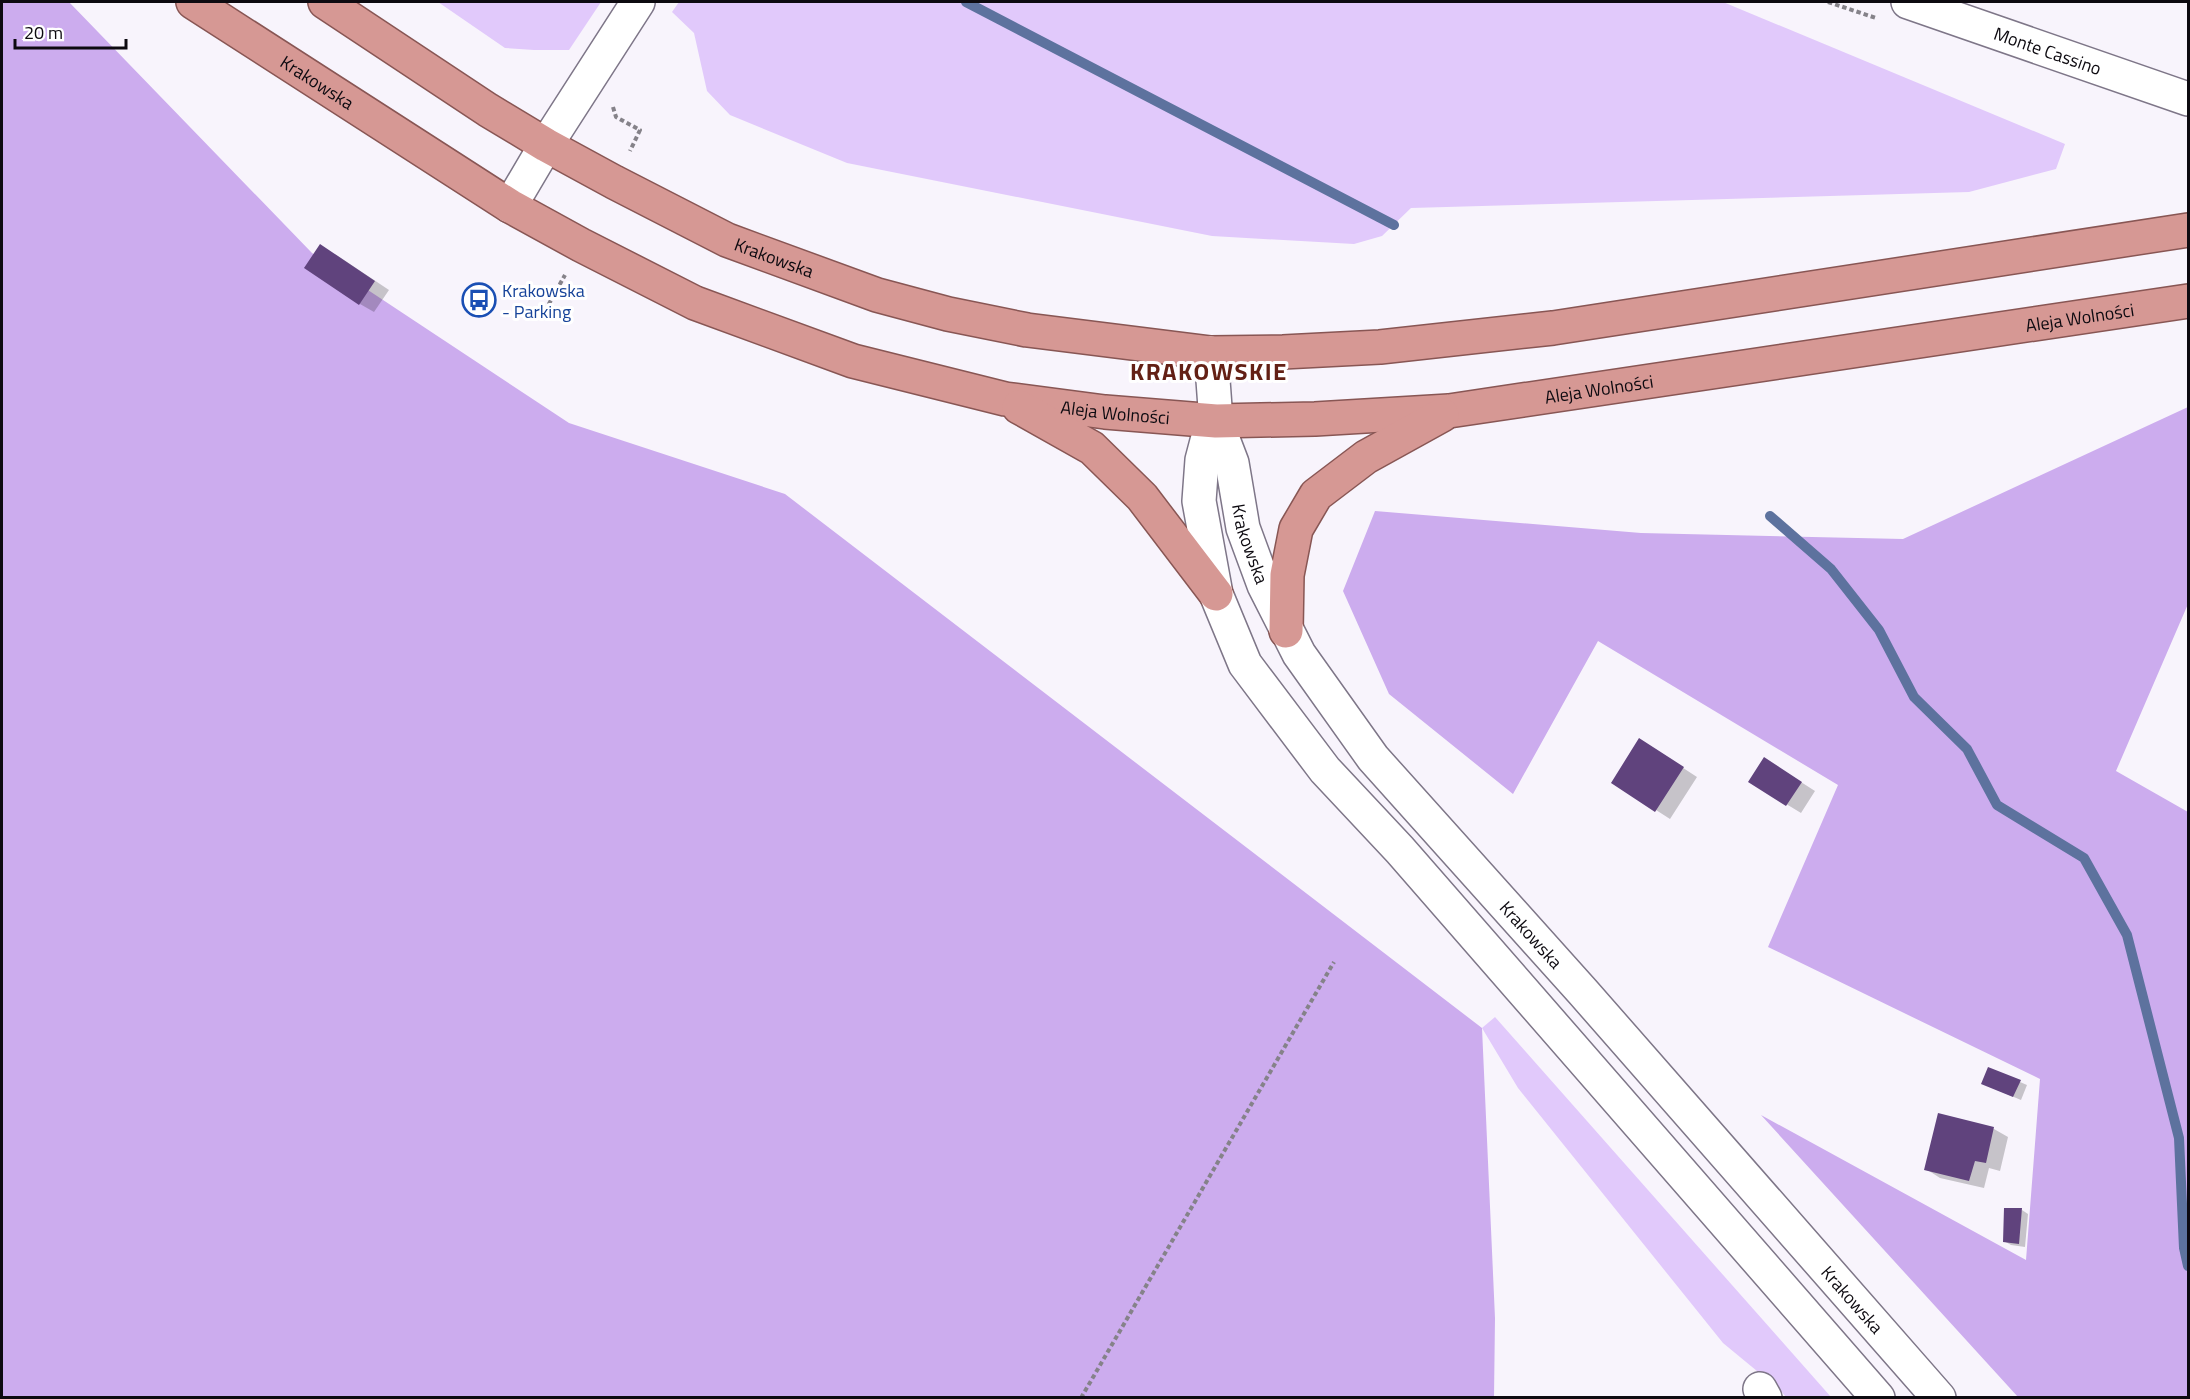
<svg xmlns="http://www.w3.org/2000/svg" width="2190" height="1399" font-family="'Titillium Web',sans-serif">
<rect width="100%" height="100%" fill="#f8f4fc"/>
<!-- green -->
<path fill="#e1c9fb" d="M 438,2 L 601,2 L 569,50 L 534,50 L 505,48 Z
M 679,2 L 1723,2 L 2065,144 L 2056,169 L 1969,192 L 1411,208 L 1382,236 L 1354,244 L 1212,236 L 847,163 L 730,115 L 707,91 L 694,33 L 672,12 Z
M 1495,1017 L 1831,1397 L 1786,1397 L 1780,1390 L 1723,1343 L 1518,1088 L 1482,1028 Z"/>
<!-- forest -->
<path fill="#ccacee" d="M 2,2 L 69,2 L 312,253 L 569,423 L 785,494 L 1482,1028 L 1495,1318 L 1494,1397 L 2,1398 Z
M 2188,407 L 2188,604 L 2116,771 L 2188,812 L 2188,1397 L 2018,1397 L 1761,1115 L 2026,1260 L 2040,1079 L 1768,947 L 1838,785 L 1598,641 L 1513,794 L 1389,694 L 1343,591 L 1375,511 L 1641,533 L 1903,539 Z"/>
<!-- shadow -->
<path fill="#0003" d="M 335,254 L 389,290 L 374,312 L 360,304 Z
M 1654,749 L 1697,777 L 1670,819 L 1656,810 Z
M 1779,768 L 1815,791 L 1801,813 L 1750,782 Z
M 2020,1082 L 2027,1085 L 2021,1100 L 1990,1087 Z
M 1939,1115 L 1994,1129 L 2008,1137 L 2000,1171 L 1989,1168 L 1984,1188 L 1940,1178 L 1926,1169 Z
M 2022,1210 L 2028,1214 L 2025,1247 L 2011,1245 L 2004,1241 Z"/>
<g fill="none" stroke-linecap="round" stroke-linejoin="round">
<!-- stream -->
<path stroke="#5d729e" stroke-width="10" d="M 966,2 L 1394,225
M 1770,516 L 1831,569 L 1879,630 L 1914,697 L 1967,749 L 1997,805 L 2084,858 L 2127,935 L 2179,1138 L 2184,1248 L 2188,1266"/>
</g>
<!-- building -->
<path fill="#60437d" d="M 320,244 L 375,281 L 359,305 L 304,268 Z
M 1639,738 L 1684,767 L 1655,812 L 1611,783 Z
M 1764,757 L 1802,782 L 1786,806 L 1748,782 Z
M 1988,1067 L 2021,1080 L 2013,1097 L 1981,1084 Z
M 1938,1113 L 1994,1127 L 1986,1163 L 1975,1161 L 1969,1181 L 1924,1170 Z
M 2004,1208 L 2022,1208 L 2019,1244 L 2003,1242 Z"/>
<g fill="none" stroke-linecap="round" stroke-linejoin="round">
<defs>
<g id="minor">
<path id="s1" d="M 1908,2 L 2188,99"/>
<path d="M 510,206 L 546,145 L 638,2"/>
<path d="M 1760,1389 L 1765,1398"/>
</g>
<g id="secondary">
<path id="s2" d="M 1211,353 L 1216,421 L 1232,463 L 1243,528 L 1264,585 L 1299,654 L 1373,758 L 1583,992 L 1939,1398"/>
<path d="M 1216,421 L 1207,441 L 1202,460 L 1199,501 L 1216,594 L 1245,664 L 1325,770 L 1400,850 L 1878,1398"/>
</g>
<g id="trunk">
<path id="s3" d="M 193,2 L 510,206 L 581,245 L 695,303 L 853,361 L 1005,399 L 1105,412 L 1216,421 L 1315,419 L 1449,411 L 2188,301"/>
<path id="s4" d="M 325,2 L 488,110 L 546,145 L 614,182 L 727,240 L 877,295 L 948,314 L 1027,330 L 1211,353 L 1283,352 L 1380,347 L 1553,328 L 2188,230"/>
<path d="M 1019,407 L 1092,448 L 1142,497 L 1216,594"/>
<path d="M 1286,631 L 1287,575 L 1296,529 L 1316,495 L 1366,457 L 1442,415"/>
</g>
</defs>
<!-- minor casing -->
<use href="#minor" stroke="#7e7688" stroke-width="36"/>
<!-- secondary casing -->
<use href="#secondary" stroke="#7e7688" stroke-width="36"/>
<!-- trunk casing -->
<use href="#trunk" stroke="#885654" stroke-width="36"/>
<!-- path -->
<path stroke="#858289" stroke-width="4" stroke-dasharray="4.5 3" stroke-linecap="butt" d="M 1828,2 L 1876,18
M 613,107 L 616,117 L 640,130 L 630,151
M 545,311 L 565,275
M 1081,1398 L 1334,962"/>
<!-- minor -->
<use href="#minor" stroke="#fff" stroke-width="33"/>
<!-- secondary -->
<use href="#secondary" stroke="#fff" stroke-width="33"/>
<!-- trunk -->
<use href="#trunk" stroke="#d69894" stroke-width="33"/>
</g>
<!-- icons -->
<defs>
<symbol id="bus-ring" viewBox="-11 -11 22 22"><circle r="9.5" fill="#fff" stroke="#1a4fb4" stroke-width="1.5"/><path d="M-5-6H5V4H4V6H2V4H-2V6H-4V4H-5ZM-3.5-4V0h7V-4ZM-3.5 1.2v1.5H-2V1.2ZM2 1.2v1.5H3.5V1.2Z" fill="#1a4fb4"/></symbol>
</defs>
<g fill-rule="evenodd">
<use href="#bus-ring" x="460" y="281" width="38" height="38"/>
</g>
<g text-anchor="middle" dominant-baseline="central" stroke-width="6" stroke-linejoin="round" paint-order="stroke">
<!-- street labels -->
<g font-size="18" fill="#0d0a10" stroke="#fff">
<text stroke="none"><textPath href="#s1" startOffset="148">Monte Cassino</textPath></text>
<text stroke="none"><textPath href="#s3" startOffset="148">Krakowska</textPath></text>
<text stroke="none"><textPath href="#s4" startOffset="518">Krakowska</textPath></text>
<text stroke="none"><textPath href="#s3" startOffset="1994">Aleja Wolności</textPath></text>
<text stroke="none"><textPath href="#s3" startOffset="1508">Aleja Wolności</textPath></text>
<text stroke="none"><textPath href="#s3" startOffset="1022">Aleja Wolności</textPath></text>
<text stroke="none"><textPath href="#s2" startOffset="196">Krakowska</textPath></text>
<text stroke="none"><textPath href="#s2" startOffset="682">Krakowska</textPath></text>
<text stroke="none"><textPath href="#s2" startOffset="1168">Krakowska</textPath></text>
</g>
<!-- transit labels -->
<g font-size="18" fill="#164399" stroke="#fff" text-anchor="start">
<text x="502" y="290">Krakowska<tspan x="502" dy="21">- Parking</tspan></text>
</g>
<!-- district labels -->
<g font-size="24" font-weight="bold" letter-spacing="1.5" fill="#632015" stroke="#fff">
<text x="1209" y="371">KRAKOWSKIE</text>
</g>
</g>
<!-- border -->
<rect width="2190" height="1399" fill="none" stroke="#0d0a10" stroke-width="6"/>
<!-- scale -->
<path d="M15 39v9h111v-9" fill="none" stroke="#0d0a10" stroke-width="3"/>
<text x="24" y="39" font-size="18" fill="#0d0a10" stroke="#ffffff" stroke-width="4.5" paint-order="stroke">20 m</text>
</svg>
